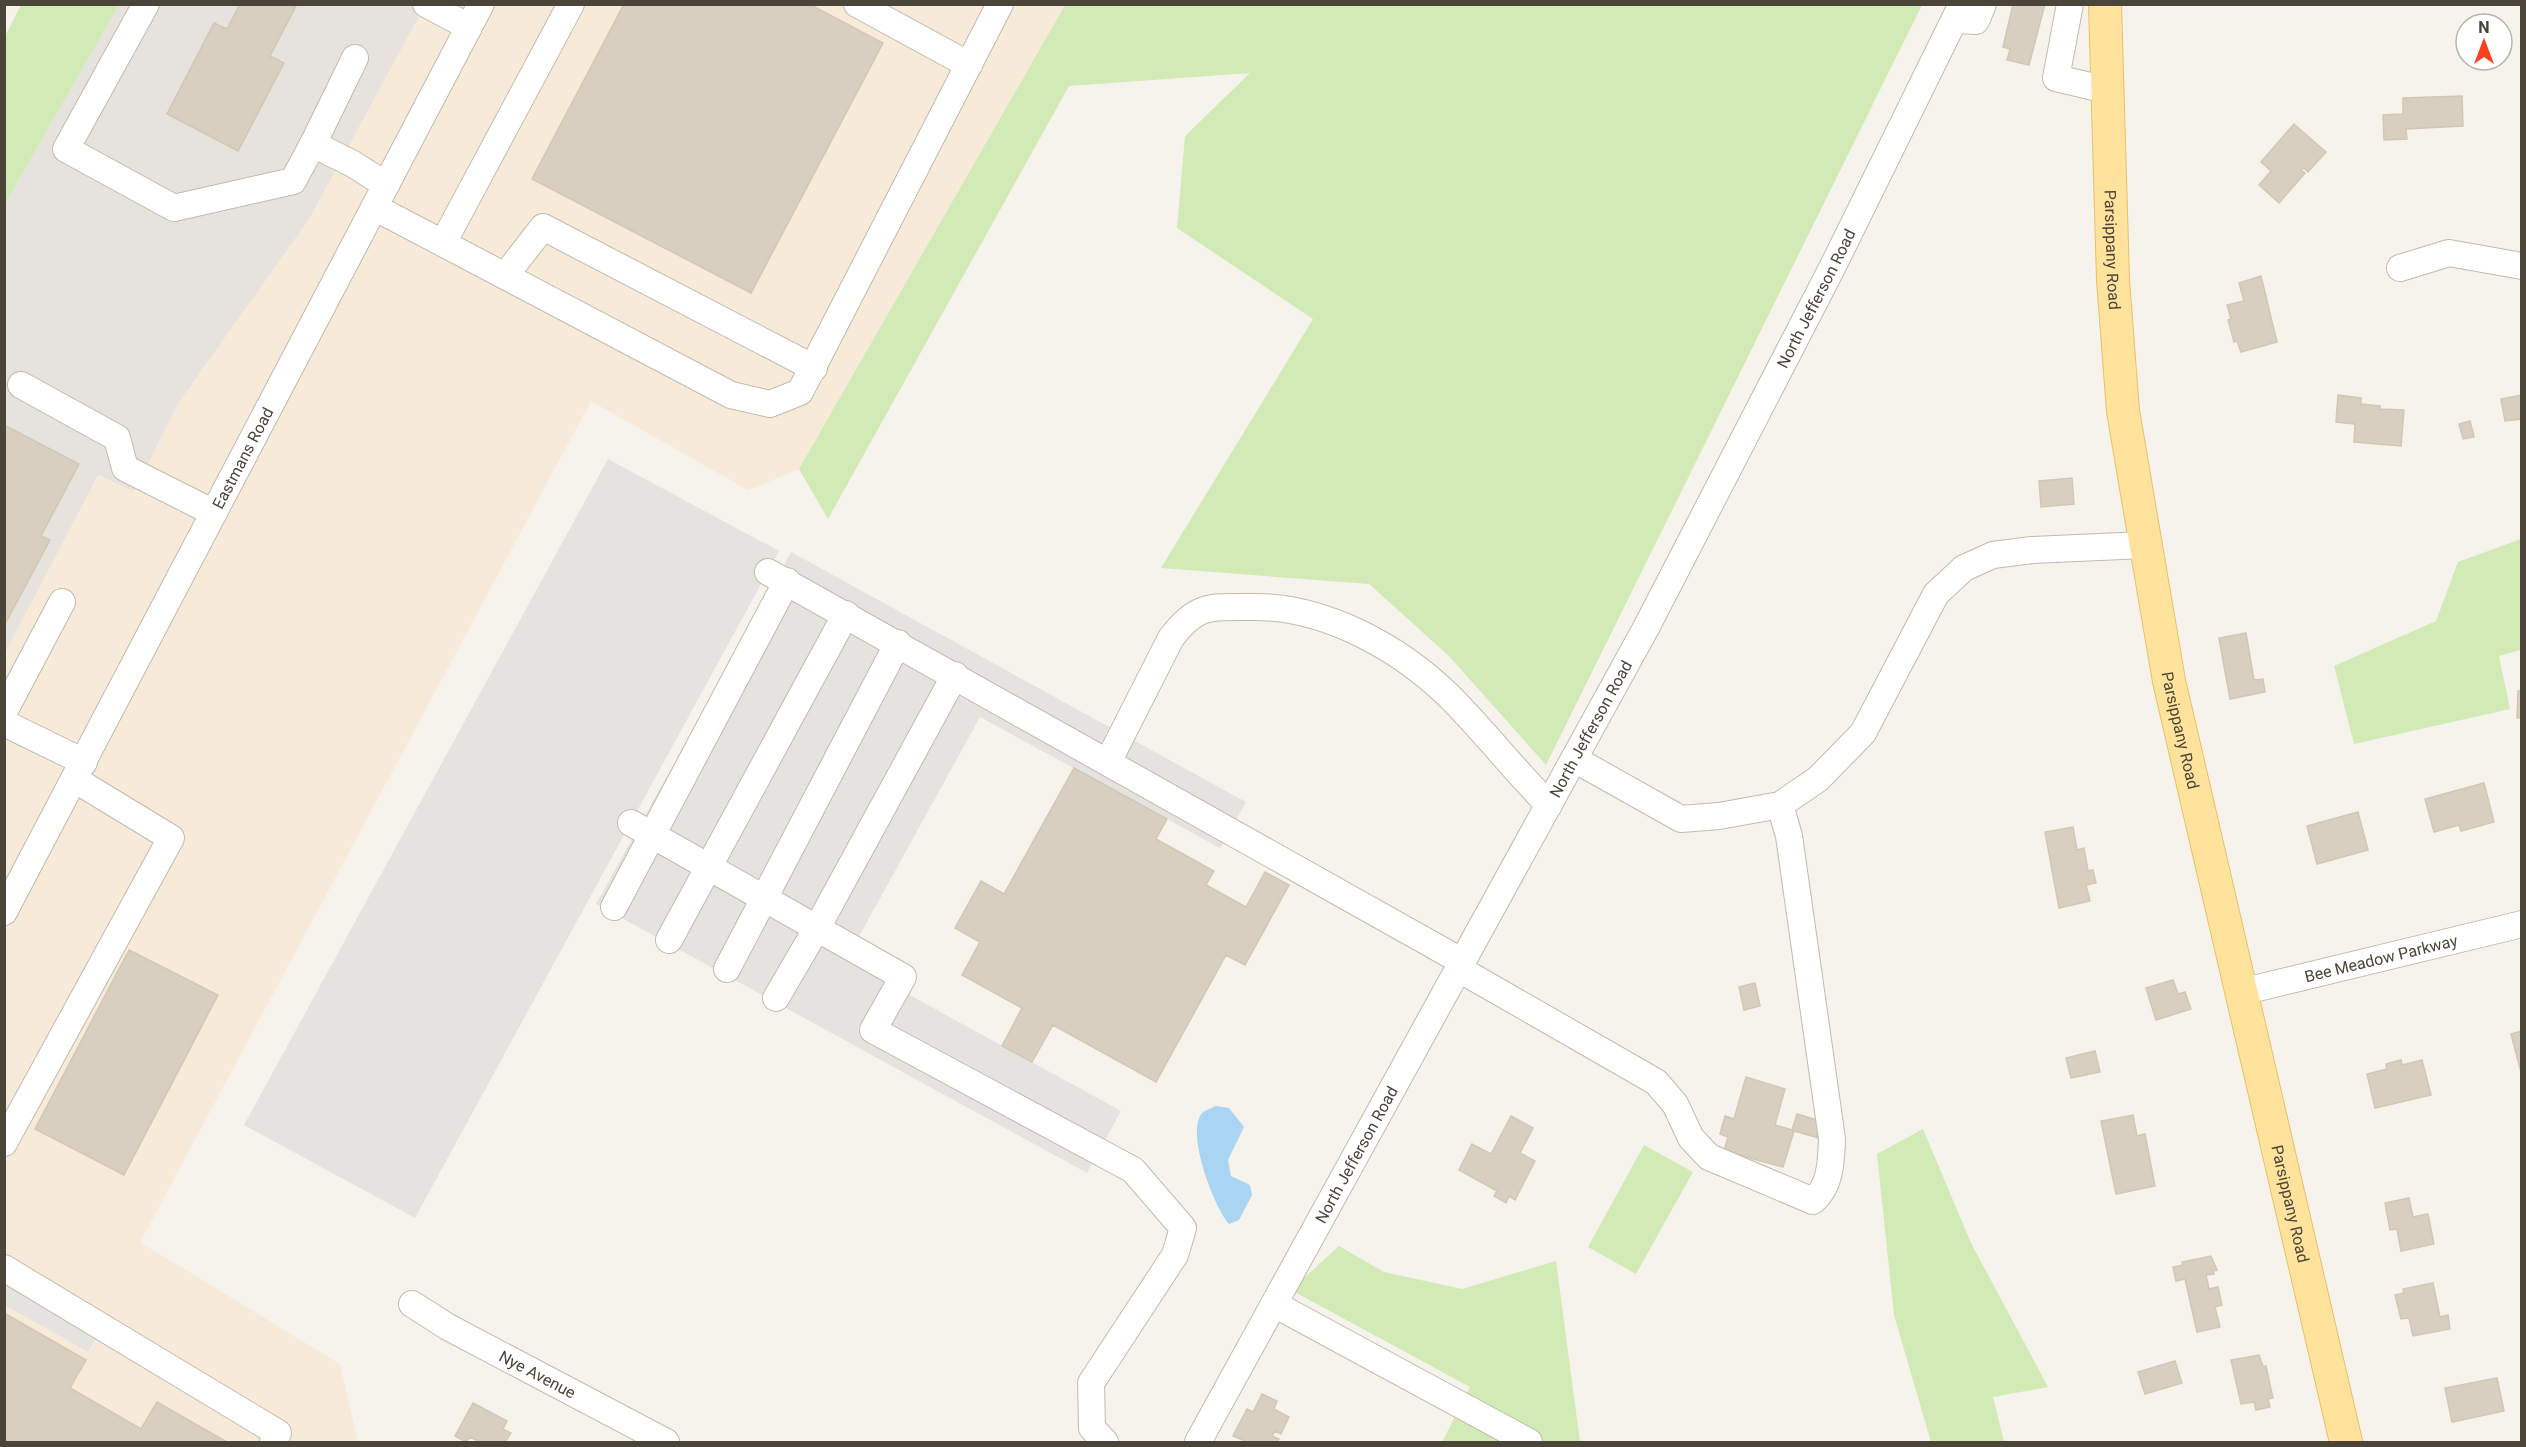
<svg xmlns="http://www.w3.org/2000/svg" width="2526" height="1447" font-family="Roboto,sans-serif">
<rect width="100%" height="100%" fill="#f6f3ec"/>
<!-- commercial -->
<path fill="#f7ead8" d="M 119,5 L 1065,5 L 799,469 L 748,490 L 591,401 L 140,1242 L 340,1364 L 358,1442 L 5,1442 L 5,204 Z"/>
<!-- industrial -->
<path fill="#e6e2dd" d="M 119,5 L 425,5 L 309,219 L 179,402 L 134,491 L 98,475 L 5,653 L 5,204 Z"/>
<!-- green -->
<path fill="#d2eab5" d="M 21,5 L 119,5 L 5,204 L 5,36 Z
M 1065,5 L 1922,5 L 1546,765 L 1449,656 L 1369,584 L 1161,568 L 1313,319 L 1177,228 L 1185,136 L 1250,73 L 1069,86 L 828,519 L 799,469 Z
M 2521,539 L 2521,650 L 2499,656 L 2510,709 L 2354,744 L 2334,666 L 2436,621 L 2458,562 Z
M 1923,1129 L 1971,1243 L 2048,1387 L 1993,1397 L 2004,1442 L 1931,1442 L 1894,1315 L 1877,1154 Z
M 1644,1145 L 1693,1172 L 1636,1274 L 1588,1247 Z
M 1339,1246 L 1384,1272 L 1462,1289 L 1556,1261 L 1580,1442 L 1442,1442 L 1470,1387 L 1291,1290 Z"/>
<!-- parking -->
<path fill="#e5e3e0" d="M 608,459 L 779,551 L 415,1218 L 244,1125 Z
M 791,552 L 1246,802 L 1220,848 L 980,717 L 846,960 L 1121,1111 L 1087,1173 L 596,904 Z
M 5,1261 L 107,1319 L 88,1352 L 5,1305 Z"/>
<!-- water -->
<path fill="#a9d4f2" d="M 1216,1106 L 1229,1108 L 1244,1127 L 1228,1160 L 1231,1176 L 1250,1185 L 1252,1195 L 1239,1220 L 1229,1224 C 1214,1206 1188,1139 1200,1116 C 1204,1110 1209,1109 1216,1106 Z"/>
<!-- building -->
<path fill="#d8cfc1" stroke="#d3c7b4" stroke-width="1.5" d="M 240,4 L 297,4 L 270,56 L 284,63 L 238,151 L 167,114 L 214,23 L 227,29 Z
M 624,4 L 809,4 L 883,43 L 751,293 L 532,179 Z
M 2013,4 L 2045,4 L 2029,65 L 2007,60 L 2010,49 L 2003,47 Z
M 2462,96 L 2463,126 L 2406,129 L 2407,139 L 2384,140 L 2383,115 L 2403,114 L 2403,98 Z
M 2294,124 L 2326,152 L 2308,172 L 2304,168 L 2301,170 L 2305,173 L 2279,203 L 2259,185 L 2271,171 L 2261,162 Z
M 2261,276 L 2277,342 L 2241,352 L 2237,341 L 2234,342 L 2228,320 L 2231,319 L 2227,305 L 2244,301 L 2239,283 Z
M 2338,395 L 2361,398 L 2361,404 L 2380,406 L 2380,409 L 2404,410 L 2401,446 L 2354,442 L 2355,424 L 2336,422 Z
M 2522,395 L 2522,419 L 2505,421 L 2501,399 Z
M 2470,421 L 2474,437 L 2463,439 L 2459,424 Z
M 4,425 L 79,464 L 41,536 L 50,540 L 4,626 Z
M 2072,478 L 2074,504 L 2041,507 L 2039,481 Z
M 2246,633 L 2254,680 L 2263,679 L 2265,692 L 2230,699 L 2219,638 Z
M 2518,691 L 2522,691 L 2522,718 L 2517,718 Z
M 1074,768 L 1167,819 L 1156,839 L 1214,871 L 1206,885 L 1246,907 L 1265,872 L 1289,885 L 1245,965 L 1226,955 L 1156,1082 L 1053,1025 L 1032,1062 L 1002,1046 L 1022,1008 L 962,975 L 980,942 L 955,928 L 981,881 L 1004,894 Z
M 2484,783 L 2494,822 L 2461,831 L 2459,825 L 2434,832 L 2425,799 Z
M 2358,812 L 2368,850 L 2317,864 L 2307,826 Z
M 2073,827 L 2077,850 L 2084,848 L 2088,871 L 2093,870 L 2096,883 L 2086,885 L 2090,901 L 2059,908 L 2045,832 Z
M 129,950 L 218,995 L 124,1175 L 35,1129 Z
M 2173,980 L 2178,994 L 2185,992 L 2191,1009 L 2156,1020 L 2146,988 Z
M 1755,983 L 1760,1006 L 1744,1010 L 1739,987 Z
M 2522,1031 L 2522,1076 L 2511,1034 Z
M 2095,1051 L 2100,1072 L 2071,1078 L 2066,1058 Z
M 2401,1060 L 2402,1065 L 2422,1060 L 2431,1095 L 2375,1108 L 2367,1074 L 2387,1069 L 2386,1064 Z
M 1746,1077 L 1785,1089 L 1775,1125 L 1792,1130 L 1797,1114 L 1824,1122 L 1819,1138 L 1794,1131 L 1783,1167 L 1724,1151 L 1728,1137 L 1720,1134 L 1725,1116 L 1734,1119 Z
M 2133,1115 L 2137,1136 L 2145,1134 L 2155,1186 L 2116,1194 L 2101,1121 Z
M 1511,1116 L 1533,1128 L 1520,1153 L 1535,1161 L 1515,1200 L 1509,1196 L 1506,1203 L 1494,1196 L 1497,1191 L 1459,1170 L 1472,1144 L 1491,1154 Z
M 2409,1198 L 2413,1217 L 2428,1214 L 2434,1244 L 2401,1251 L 2397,1229 L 2390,1230 L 2385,1203 Z
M 2211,1256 L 2217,1270 L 2213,1271 L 2214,1274 L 2206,1275 L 2209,1289 L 2218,1287 L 2222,1305 L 2215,1307 L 2220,1327 L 2197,1332 L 2185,1279 L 2176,1281 L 2173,1267 L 2183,1265 L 2182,1262 Z
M 2433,1283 L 2440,1317 L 2448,1315 L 2450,1329 L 2413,1336 L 2409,1318 L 2401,1319 L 2395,1295 L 2404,1293 L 2403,1289 Z
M 4,1313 L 86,1360 L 70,1388 L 141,1429 L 157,1402 L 227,1442 L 4,1442 Z
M 2259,1355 L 2263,1366 L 2266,1366 L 2273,1398 L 2268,1399 L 2270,1407 L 2256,1410 L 2254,1402 L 2241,1404 L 2231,1360 Z
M 2175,1361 L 2182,1383 L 2145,1394 L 2138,1372 Z
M 2497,1378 L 2504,1411 L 2452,1422 L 2445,1388 Z
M 1262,1394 L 1277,1401 L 1274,1409 L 1289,1417 L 1281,1434 L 1275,1431 L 1272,1436 L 1279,1439 L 1277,1442 L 1247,1442 L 1233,1436 L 1247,1409 L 1253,1412 Z
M 473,1403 L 507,1421 L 503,1429 L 511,1433 L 505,1442 L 480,1442 L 470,1437 L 466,1442 L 455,1436 Z"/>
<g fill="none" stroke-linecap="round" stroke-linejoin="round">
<defs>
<g id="minor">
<path d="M 146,4 L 66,149 L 174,208 L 293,181 L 313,144"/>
<path d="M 426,4 L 469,27"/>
<path d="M 857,4 L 969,65"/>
<path d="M 2070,4 L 2056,78 L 2107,90"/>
<path d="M 1955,20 L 1976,21 L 1983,4"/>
<path d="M 355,58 L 313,144 L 353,164 L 386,185"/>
<path d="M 374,207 L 731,395 L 770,404 L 800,392 L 1000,4"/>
<path d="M 443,243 L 571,4"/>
<path d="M 2400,268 L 2449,253 L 2522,266"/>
<path d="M 505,276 L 543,227 L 814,368"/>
<path d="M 21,385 L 117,438 L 125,468 L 214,513"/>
<path d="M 768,572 L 1463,962"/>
<path d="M 4,712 L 62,602"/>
<path d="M 4,723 L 84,762"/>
<path d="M 1574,759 L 1681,819 L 1719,816 L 1780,805 L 1818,779 L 1863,733 L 1936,594 L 1964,568 L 1993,555 L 2032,550 L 2144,545"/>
<path d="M 1108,762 L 1171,638 C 1197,604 1210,607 1250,607 C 1323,605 1399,647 1450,697 C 1484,731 1514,770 1549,805"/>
<path d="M 631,823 L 903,977 L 873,1030 L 1133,1170 L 1183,1228 L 1175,1255 L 1091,1383 L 1092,1428 L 1105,1442"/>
<path d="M 614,907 L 787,581"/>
<path id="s1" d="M 4,912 L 481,4"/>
<path d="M 669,940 L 846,614"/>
<path d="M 727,969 L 898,643"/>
<path d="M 1459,969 L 1656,1082 L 1675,1104 L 1691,1138 L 1709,1157 L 1813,1201 C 1831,1186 1831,1161 1832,1139 L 1789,836 L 1780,805"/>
<path id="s2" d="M 2241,992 L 2522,924"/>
<path d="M 776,998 L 817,928 L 955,675"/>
<path d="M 4,1143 L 171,838 L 74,779"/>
<path d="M 4,1268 L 278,1433 L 273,1442"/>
<path id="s3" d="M 412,1304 L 448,1327 L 666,1442"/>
<path d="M 1274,1304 L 1529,1442"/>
<path id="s4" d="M 1198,1442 L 1647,626 L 1833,266 L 1962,4"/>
</g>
<g id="major">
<path id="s5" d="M 2105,4 L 2113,280 L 2123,411 L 2169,681 L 2346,1442"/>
</g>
</defs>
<!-- minor casing -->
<use href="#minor" stroke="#c2bbae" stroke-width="28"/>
<!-- major casing -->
<use href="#major" stroke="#e6c16a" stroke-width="34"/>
<!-- minor -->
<use href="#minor" stroke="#fff" stroke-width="26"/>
<!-- major -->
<use href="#major" stroke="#ffe39c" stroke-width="32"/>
</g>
<g text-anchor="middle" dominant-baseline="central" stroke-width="5" stroke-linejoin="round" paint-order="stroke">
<!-- street labels -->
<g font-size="16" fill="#4b4439" stroke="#fff">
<text stroke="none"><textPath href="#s5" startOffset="246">Parsippany Road</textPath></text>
<text stroke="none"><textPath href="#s4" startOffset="1300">North Jefferson Road</textPath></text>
<text stroke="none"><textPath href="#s1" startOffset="513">Eastmans Road</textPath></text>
<text stroke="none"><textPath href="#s4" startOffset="814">North Jefferson Road</textPath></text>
<text stroke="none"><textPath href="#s5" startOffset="732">Parsippany Road</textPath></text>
<text stroke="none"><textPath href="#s2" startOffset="144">Bee Meadow Parkway</textPath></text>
<text stroke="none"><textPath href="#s4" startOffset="328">North Jefferson Road</textPath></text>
<text stroke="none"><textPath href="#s5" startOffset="1218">Parsippany Road</textPath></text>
<text stroke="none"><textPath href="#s3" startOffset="144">Nye Avenue</textPath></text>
</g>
</g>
<!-- border -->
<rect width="2526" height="1447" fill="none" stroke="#4b4439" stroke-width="12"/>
<!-- north arrow -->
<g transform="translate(2484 42)"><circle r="28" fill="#ffffff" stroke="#b7b4b0" stroke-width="1.5"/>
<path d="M0-4.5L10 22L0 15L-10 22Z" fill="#fc3f1d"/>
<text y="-9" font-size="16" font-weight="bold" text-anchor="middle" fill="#4b4439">N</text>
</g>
</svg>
